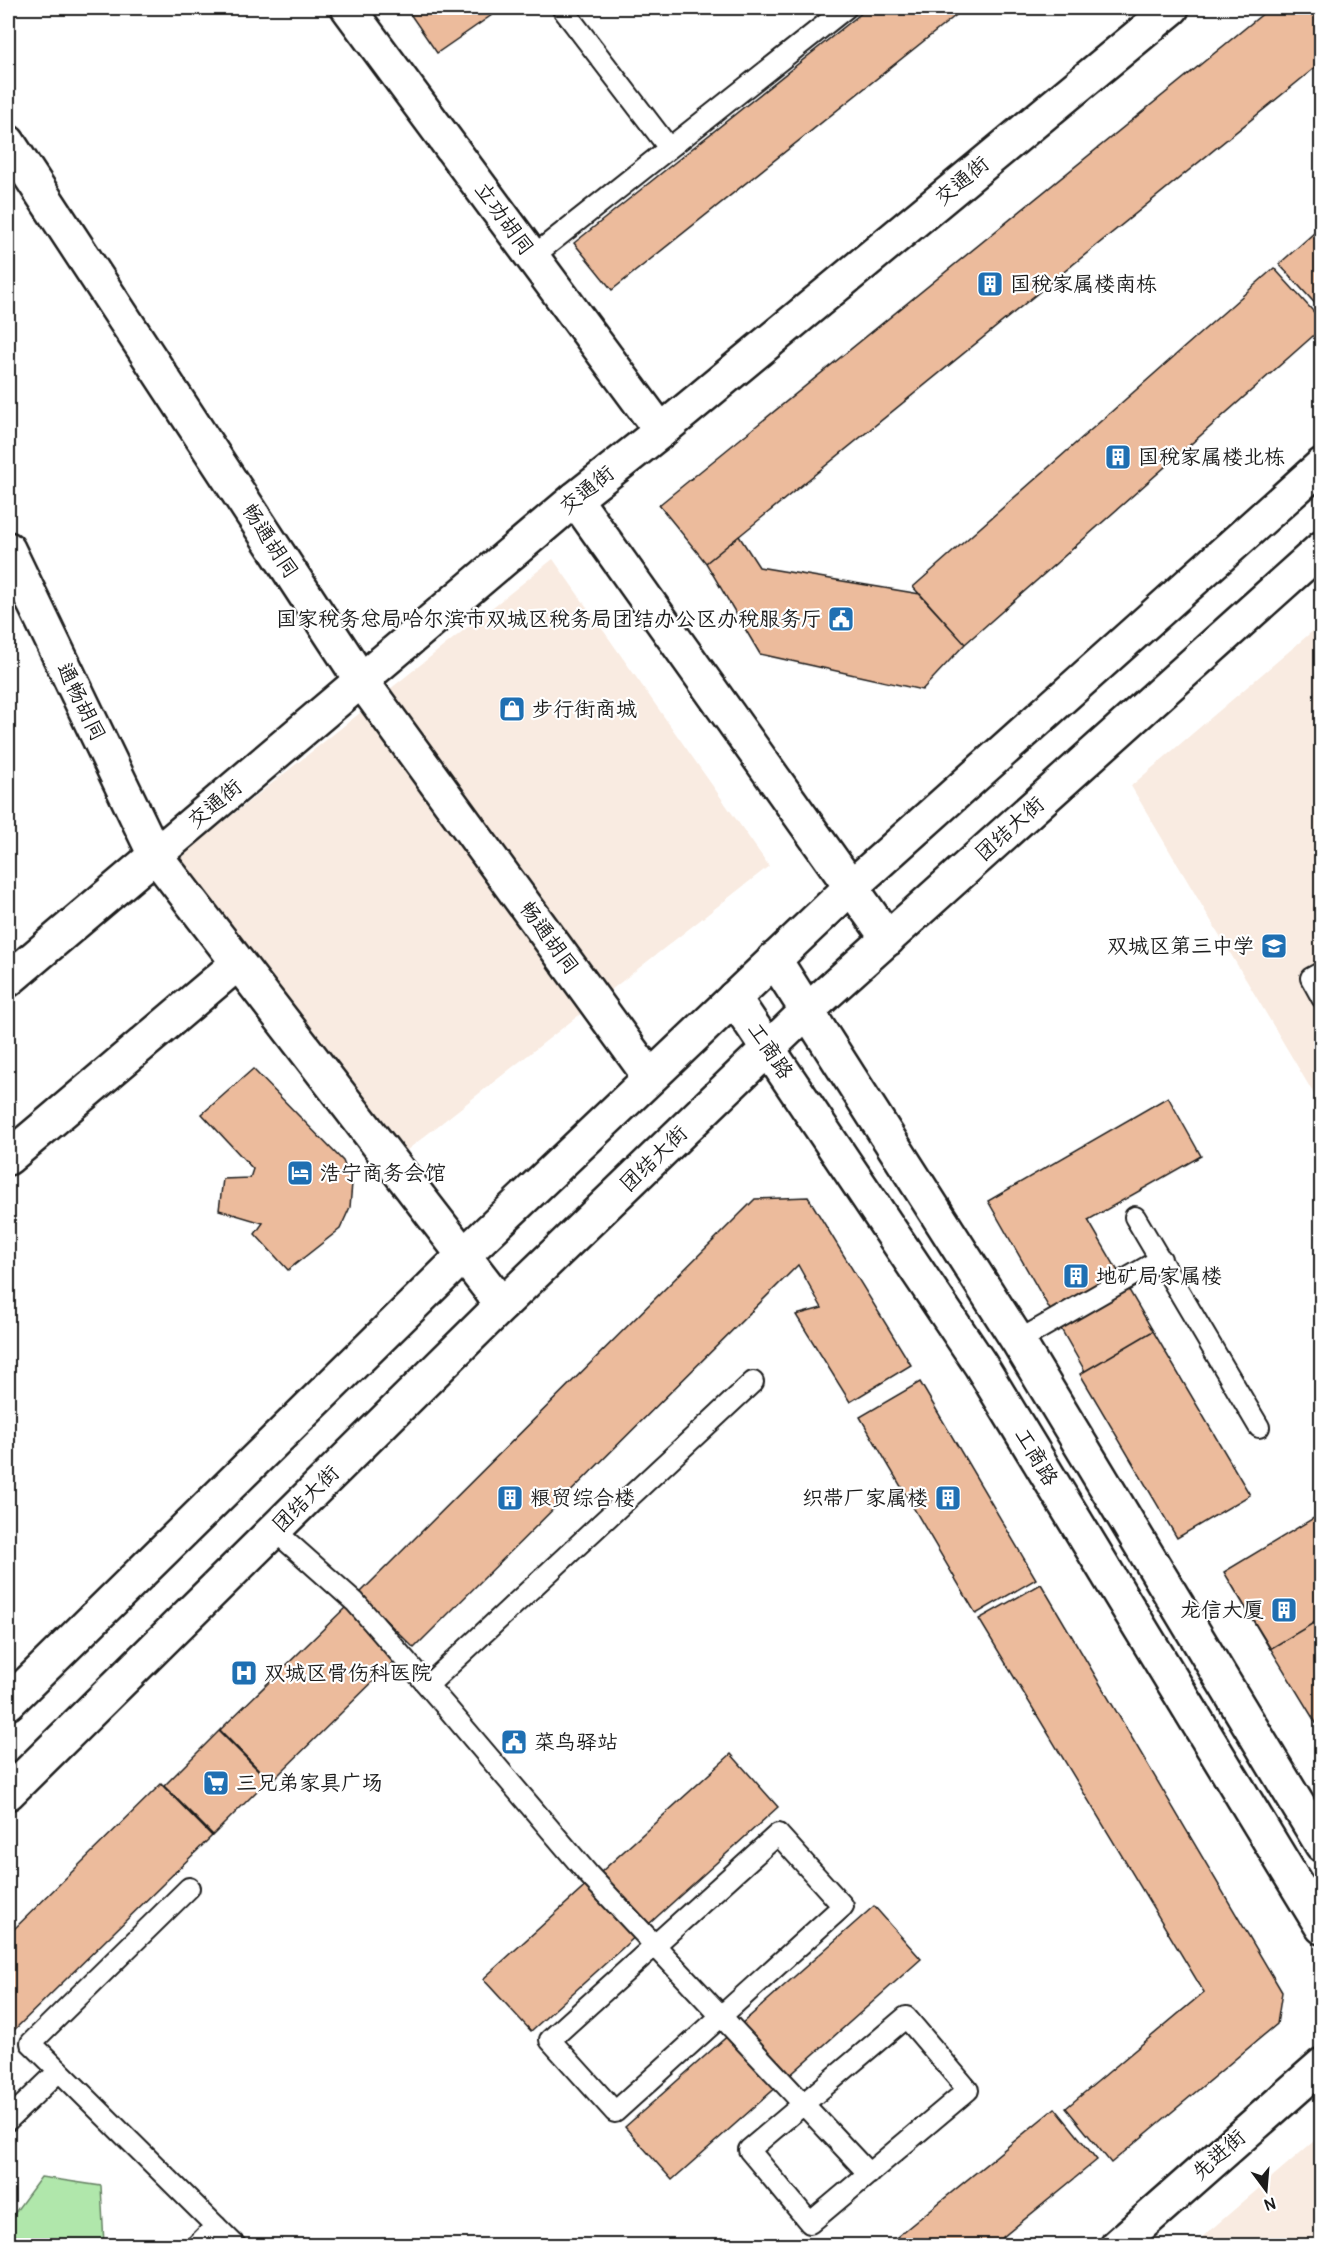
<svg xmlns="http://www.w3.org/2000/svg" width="1329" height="2253" font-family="Pangolin,'LXGW WenKai TC',sans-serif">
<rect width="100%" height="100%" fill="#fff"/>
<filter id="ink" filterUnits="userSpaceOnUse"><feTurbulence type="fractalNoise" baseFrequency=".0167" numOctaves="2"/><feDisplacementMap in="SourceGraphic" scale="12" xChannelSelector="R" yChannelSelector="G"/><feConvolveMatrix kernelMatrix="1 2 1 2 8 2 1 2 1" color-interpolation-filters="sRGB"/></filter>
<g filter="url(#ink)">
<!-- built -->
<path fill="#f9ebe1" d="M 553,559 L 769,866 L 402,1154 L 177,859 Z
M 1321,624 L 1321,1106 L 1131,786 Z
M 1321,2135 L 1321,2245 L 1193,2245 Z"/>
<!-- green -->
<path fill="#b0e7ab" stroke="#668264" stroke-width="1.5" d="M 41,2177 L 101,2186 L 104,2245 L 8,2245 L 8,2222 Z"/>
<!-- building -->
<path fill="#ecbb9c" stroke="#1c1c1c" stroke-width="1.5" d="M 406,8 L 502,8 L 437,53 Z
M 868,8 L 965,8 L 612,290 L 574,243 Z
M 1270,8 L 1322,8 L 1322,62 L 706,563 L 659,505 Z
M 1322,226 L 1322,311 L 1279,264 Z
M 1274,268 L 1322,321 L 1322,328 L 965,644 L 913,587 Z
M 739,536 L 759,567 L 920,594 L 965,644 L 922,690 L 760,654 L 706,563 Z
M 253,1069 L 343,1161 L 352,1183 L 350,1207 L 340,1229 L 288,1270 L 255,1234 L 263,1223 L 219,1210 L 223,1179 L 250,1178 L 253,1169 L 202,1114 Z
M 1168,1097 L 1201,1156 L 1088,1220 L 1153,1331 L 1085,1371 L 988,1201 Z
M 808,1197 L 911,1365 L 850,1402 L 796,1315 L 822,1308 L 798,1265 L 414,1648 L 359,1594 L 755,1199 Z
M 1153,1331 L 1250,1495 L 1177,1538 L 1080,1374 Z
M 920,1382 L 1036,1579 L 976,1614 L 860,1417 Z
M 1322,1513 L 1322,1733 L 1224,1572 Z
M 1322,1513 L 1322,1618 L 1270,1649 L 1224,1572 Z
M 1041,1584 L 1282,1992 L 1277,2024 L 1111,2163 L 1066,2108 L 1204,1992 L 979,1619 Z
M 348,1605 L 398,1657 L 271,1782 L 220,1730 Z
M 219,1731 L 268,1780 L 213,1835 L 164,1786 Z
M 731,1754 L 778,1807 L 531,2031 L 483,1979 Z
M 161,1784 L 212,1836 L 8,2036 L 8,1935 Z
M 874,1906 L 921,1959 L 672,2180 L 625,2127 Z
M 1055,2108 L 1097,2160 L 992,2246 L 886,2246 Z"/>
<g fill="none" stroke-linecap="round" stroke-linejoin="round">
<defs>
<path id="lane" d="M 562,8 L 669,148
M 532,257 L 846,8
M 1322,972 L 1311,978 L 1322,998
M 1135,1217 L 1259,1427
M 1018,1341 L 1161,1259
M 274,1530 L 355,1602 L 448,1709 L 588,1874 L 869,2174
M 428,1685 L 753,1382
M 778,1834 L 843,1906 L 615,2112 L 550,2040 Z
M 189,1888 L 31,2043 L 236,2246
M 906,2017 L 968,2090 L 810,2223 L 749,2150 Z
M 8,2120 L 59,2071
M 196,2246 L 216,2226"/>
<path id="street" d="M 348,8 L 661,431
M 8,142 L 361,680 L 650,1077
M 575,499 L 888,939
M 8,549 L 155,855 L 502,1305
M 8,1158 L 238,963"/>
<path id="secondary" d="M 774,959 L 1018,1341 L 1322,1845
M 8,980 L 575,499 L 661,431 L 1172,8
M 734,998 L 980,1364 L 1322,1927
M 1117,2246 L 1322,2065"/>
<path id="primary" d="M 8,1703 L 464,1255 L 851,887 L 1322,465
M 8,1793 L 502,1305 L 807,1011 L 1322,548"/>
</defs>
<!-- lane casing -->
<use href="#lane" stroke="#1c1c1c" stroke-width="24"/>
<!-- street casing -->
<use href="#street" stroke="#1c1c1c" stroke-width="38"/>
<!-- secondary casing -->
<use href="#secondary" stroke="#1c1c1c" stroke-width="38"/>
<!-- primary casing -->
<use href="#primary" stroke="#1c1c1c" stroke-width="38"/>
<!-- lane -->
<use href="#lane" stroke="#fff" stroke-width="20"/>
<!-- street -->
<use href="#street" stroke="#fff" stroke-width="33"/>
<!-- secondary -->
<use href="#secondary" stroke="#fff" stroke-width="33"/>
<!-- primary -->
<use href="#primary" stroke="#fff" stroke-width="33"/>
</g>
</g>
<!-- icons -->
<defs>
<symbol id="building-square" viewBox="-11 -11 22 22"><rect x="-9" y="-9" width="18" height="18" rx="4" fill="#1f6fb2" stroke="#fff"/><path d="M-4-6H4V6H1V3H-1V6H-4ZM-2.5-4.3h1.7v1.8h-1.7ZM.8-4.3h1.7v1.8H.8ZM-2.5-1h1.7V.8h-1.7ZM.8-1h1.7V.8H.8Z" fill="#fff"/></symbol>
<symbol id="civic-square" viewBox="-11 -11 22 22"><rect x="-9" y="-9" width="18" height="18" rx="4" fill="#1f6fb2" stroke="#fff"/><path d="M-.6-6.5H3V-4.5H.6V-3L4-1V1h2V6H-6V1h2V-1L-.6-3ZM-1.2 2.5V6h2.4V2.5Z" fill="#fff"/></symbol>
<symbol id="shop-square" viewBox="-11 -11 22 22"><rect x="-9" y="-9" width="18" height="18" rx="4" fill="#1f6fb2" stroke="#fff"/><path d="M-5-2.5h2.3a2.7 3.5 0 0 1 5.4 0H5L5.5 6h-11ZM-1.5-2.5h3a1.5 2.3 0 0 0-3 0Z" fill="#fff"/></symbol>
<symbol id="school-square" viewBox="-11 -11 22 22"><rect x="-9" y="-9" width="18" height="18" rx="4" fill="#1f6fb2" stroke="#fff"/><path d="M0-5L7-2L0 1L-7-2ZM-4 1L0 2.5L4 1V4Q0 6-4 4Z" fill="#fff"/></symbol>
<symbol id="hotel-square" viewBox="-11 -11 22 22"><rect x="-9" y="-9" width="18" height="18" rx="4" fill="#1f6fb2" stroke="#fff"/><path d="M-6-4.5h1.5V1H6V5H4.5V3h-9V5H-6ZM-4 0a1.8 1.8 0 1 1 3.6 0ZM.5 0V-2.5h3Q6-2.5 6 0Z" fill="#fff"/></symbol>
<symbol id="hospital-square" viewBox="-11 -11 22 22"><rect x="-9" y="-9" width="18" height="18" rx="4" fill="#1f6fb2" stroke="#fff"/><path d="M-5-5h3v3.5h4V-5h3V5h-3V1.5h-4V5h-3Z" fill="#fff"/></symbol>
<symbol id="supermarket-square" viewBox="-11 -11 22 22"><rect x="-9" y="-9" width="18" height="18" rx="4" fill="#1f6fb2" stroke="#fff"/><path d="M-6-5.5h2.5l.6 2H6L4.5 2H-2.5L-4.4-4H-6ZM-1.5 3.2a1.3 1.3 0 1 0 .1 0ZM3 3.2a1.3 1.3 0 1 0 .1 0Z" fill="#fff"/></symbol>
</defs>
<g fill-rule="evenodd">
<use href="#building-square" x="975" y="269" width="30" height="30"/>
<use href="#building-square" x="1103" y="442" width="30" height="30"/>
<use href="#civic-square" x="826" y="604" width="30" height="30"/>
<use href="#shop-square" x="497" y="694" width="30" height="30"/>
<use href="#school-square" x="1259" y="931" width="30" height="30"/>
<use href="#hotel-square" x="285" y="1158" width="30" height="30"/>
<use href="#building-square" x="1061" y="1261" width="30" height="30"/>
<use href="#building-square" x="495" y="1483" width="30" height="30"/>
<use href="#building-square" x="933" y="1483" width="30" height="30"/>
<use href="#building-square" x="1269" y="1595" width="30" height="30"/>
<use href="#hospital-square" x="229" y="1658" width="30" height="30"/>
<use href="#civic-square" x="499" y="1727" width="30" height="30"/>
<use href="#supermarket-square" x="201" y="1768" width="30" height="30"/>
</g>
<g text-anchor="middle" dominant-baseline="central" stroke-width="4.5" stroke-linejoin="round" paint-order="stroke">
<!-- street labels -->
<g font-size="21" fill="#1c1c1c" stroke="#fff">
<text transform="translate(962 181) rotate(-40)">交通街</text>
<text transform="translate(504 219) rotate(54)">立功胡同</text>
<text transform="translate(587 490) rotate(-39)">交通街</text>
<text transform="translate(270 541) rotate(57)">畅通胡同</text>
<text transform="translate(81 702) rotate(64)">通畅胡同</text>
<text transform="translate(215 804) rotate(-40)">交通街</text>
<text transform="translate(1010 829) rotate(-42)">团结大街</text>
<text transform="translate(549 938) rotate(54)">畅通胡同</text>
<text transform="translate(770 1051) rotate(56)">工商路</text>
<text transform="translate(654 1159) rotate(-44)">团结大街</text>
<text transform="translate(1036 1457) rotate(59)">工商路</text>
<text transform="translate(306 1499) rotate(-45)">团结大街</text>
<text transform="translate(1219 2155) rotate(-42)">先进街</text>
</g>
<!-- poi labels -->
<g font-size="21" fill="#1c1c1c" stroke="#fff" text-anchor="start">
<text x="1010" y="284">国税家属楼南栋</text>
<text x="1138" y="457">国税家属楼北栋</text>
<text x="822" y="619" text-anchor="end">国家税务总局哈尔滨市双城区税务局团结办公区办税服务厅</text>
<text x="532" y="709">步行街商城</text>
<text x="1254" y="946" text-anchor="end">双城区第三中学</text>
<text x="320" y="1173">浩宁商务会馆</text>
<text x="1096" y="1276">地矿局家属楼</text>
<text x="530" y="1498">粮贸综合楼</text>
<text x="928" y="1498" text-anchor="end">织带厂家属楼</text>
<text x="1264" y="1610" text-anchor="end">龙信大厦</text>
<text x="264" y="1673">双城区骨伤科医院</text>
<text x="534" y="1742">菜鸟驿站</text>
<text x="236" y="1783">三兄弟家具广场</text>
</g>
</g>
<!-- margin -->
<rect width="1329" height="2253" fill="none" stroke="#fff" stroke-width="30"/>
<rect x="15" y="15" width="1299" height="2223" fill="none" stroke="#1c1c1c" stroke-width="2" filter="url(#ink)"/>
<!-- north arrow -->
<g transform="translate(1266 2190) rotate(164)" stroke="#ffffff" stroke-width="4.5" paint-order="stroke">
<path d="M0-4.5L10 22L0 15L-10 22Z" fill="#1c1c1c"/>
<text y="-9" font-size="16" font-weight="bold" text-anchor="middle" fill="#1c1c1c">N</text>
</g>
</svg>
